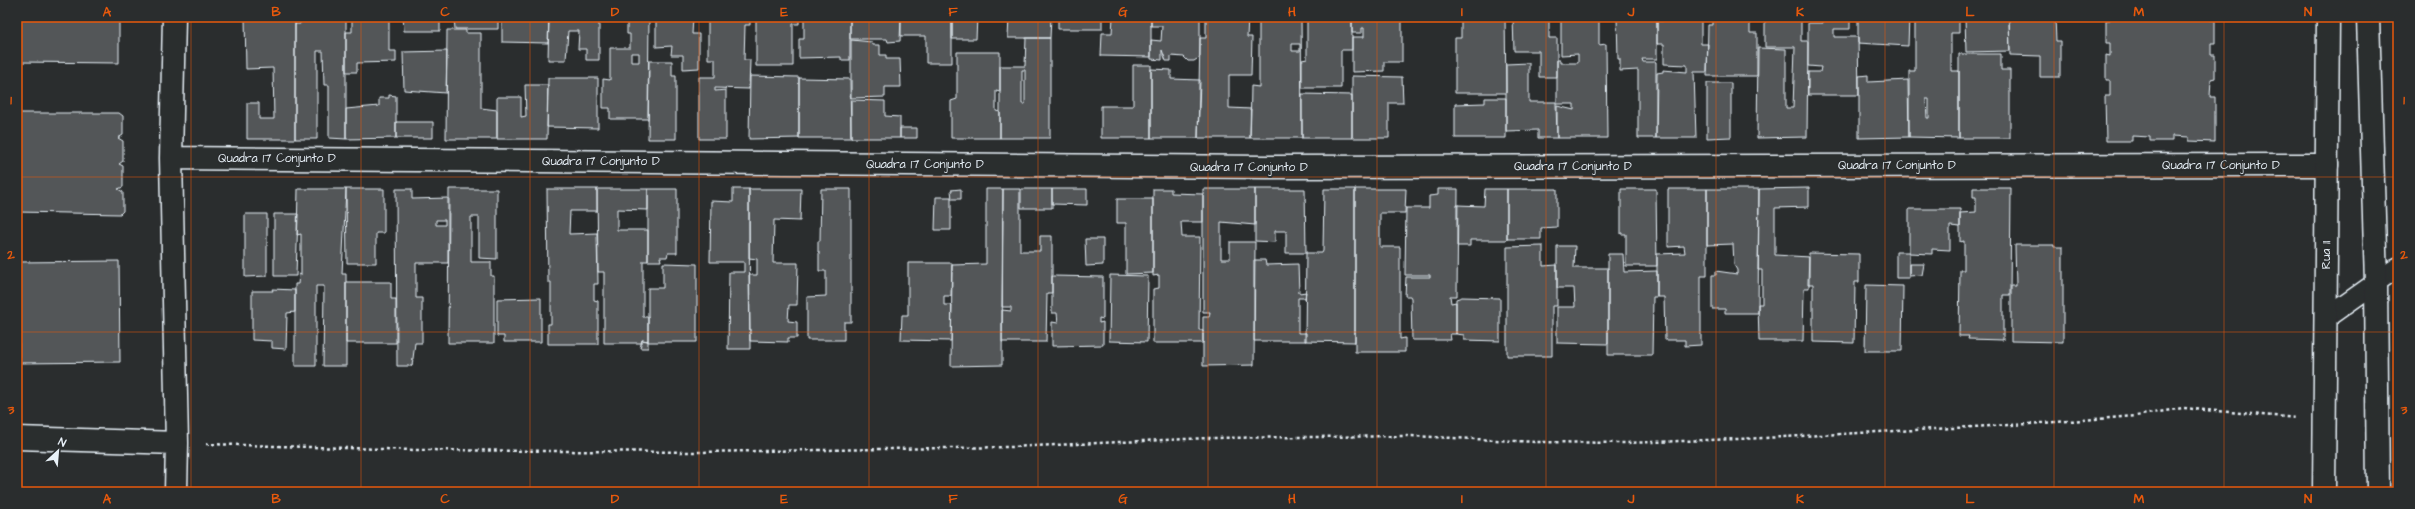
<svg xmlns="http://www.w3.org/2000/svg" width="2415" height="509" font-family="'Architects Daughter',sans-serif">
<rect width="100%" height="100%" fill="#2a2d2e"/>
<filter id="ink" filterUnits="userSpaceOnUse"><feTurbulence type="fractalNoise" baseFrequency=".025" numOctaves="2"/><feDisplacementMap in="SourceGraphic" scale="8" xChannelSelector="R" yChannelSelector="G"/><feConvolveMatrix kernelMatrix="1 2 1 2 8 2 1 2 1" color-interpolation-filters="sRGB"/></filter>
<g filter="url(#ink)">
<!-- building -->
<path fill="#535759" stroke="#e8f1f8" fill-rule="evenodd" d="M 19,17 L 119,17 L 119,63 L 19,62 Z
M 245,17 L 295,17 L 295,139 L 247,139 L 247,103 L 259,103 L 259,119 L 274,119 L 273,68 L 246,69 Z
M 300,17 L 346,17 L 346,139 L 329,138 L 329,85 L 324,85 L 323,51 L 317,51 L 317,139 L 295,139 L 295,24 L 300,24 Z
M 352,17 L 389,17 L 389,51 L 396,51 L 396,62 L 357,63 L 357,72 L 346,72 L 346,32 L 352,32 Z
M 403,17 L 440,17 L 440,31 L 404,31 Z
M 454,17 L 498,17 L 498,29 L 455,29 Z
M 502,17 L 549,17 L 548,43 L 502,42 Z
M 549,17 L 599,17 L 599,60 L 586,60 L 586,49 L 578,49 L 579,31 L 568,31 L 566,60 L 548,60 Z
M 627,17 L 649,17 L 648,119 L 610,119 L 610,108 L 603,108 L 603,79 L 610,80 L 610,48 L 630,48 L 630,34 L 627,34 ZM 631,53 L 639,53 L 639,62 L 631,62 Z
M 649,17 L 693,17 L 692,34 L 699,34 L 699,68 L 683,69 L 683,55 L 671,55 L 672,46 L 656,47 L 656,19 L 649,19 Z
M 708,17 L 750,17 L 750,25 L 745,25 L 744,60 L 750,60 L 749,89 L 715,88 L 715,91 L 726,90 L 726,139 L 699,139 L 699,77 L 715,77 L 715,59 L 708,59 Z
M 756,17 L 799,17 L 799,24 L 793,24 L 793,66 L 756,66 Z
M 804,17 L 850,17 L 850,60 L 841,60 L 841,57 L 799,58 L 799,39 L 804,39 Z
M 850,17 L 901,17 L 900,41 L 888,42 L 887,39 L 850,39 Z
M 901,17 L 952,17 L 952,63 L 926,63 L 926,36 L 901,36 Z
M 952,17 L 977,17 L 976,39 L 952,39 Z
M 1009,17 L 1051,17 L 1050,38 L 1008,38 Z
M 1058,17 L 1102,17 L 1102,29 L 1058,29 Z
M 1113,17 L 1151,17 L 1151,57 L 1101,56 L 1102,33 L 1112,33 Z
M 1151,17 L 1200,17 L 1200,57 L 1194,61 L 1188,61 L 1184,57 L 1171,56 L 1171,61 L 1166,61 L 1162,50 L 1162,60 L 1151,59 L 1151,40 L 1161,41 L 1162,26 L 1151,26 Z
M 1200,17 L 1248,17 L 1247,37 L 1252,37 L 1251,75 L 1229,75 L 1229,108 L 1251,109 L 1250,138 L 1198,138 L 1200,38 L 1206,38 L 1206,19 L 1200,19 Z
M 1259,17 L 1301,17 L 1302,138 L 1250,138 L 1251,86 L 1259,87 ZM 1292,44 L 1300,44 L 1300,51 L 1292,51 Z
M 1307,17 L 1352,17 L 1352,50 L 1341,50 L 1341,88 L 1302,88 L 1302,60 L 1307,59 Z
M 1352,17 L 1402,17 L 1402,62 L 1384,62 L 1384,71 L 1352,72 L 1352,37 L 1364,37 L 1364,28 L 1362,28 L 1362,33 L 1352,33 Z
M 1461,17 L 1505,17 L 1506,93 L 1455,93 L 1455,38 L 1461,38 Z
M 1513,17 L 1549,17 L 1549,38 L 1557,38 L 1557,77 L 1539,77 L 1539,51 L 1514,51 Z
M 1561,17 L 1599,17 L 1599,45 L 1606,44 L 1607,138 L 1557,138 L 1557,106 L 1574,110 L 1574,104 L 1557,104 L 1557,60 L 1560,60 L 1560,63 L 1578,63 L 1578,54 L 1561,55 Z
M 1617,17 L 1657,17 L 1657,59 L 1642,59 L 1643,62 L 1656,62 L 1656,138 L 1638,138 L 1638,70 L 1620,71 L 1620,59 L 1618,59 Z
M 1663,17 L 1701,17 L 1701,44 L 1708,44 L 1707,72 L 1694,72 L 1696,138 L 1656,138 L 1657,73 L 1663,72 L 1663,70 L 1687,72 L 1687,65 L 1664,64 L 1664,44 L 1657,44 L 1657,21 L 1663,21 Z
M 1712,17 L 1750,17 L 1750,33 L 1757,33 L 1757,76 L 1707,76 L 1708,25 L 1712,25 Z
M 1765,17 L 1801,17 L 1801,41 L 1808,41 L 1807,137 L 1757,138 L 1758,48 L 1786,49 L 1786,108 L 1793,108 L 1795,47 L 1765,47 Z
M 1823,17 L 1850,17 L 1850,29 L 1834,29 L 1834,37 L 1858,37 L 1859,95 L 1808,95 L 1808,72 L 1820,72 L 1821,67 L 1808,66 L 1808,23 L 1823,23 Z
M 1858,17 L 1909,17 L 1908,46 L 1858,43 Z
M 1915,17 L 1959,17 L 1959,33 L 1951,33 L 1951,71 L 1959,71 L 1959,138 L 1909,137 L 1909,71 L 1915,71 ZM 1926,99 L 1929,99 L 1929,118 L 1927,118 Z
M 1965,17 L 2009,19 L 2010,51 L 1966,52 Z
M 2009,17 L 2055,17 L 2056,41 L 2060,41 L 2060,77 L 2040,77 L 2040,56 L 2010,55 Z
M 2110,17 L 2210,17 L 2210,20 L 2215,20 L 2215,43 L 2211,43 L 2211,55 L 2215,55 L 2215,78 L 2211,79 L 2210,97 L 2215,97 L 2215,142 L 2189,141 L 2189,137 L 2172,136 L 2172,141 L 2150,141 L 2150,137 L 2132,136 L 2132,141 L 2106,141 L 2105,96 L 2110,96 L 2110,80 L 2106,80 L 2106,55 L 2110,56 L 2110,43 L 2106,43 L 2106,20 L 2110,20 Z
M 447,30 L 466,30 L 466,33 L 481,33 L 481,108 L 497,110 L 497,139 L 446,139 Z
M 1026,38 L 1050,38 L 1050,138 L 1000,138 L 1000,66 L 1025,66 ZM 1022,70 L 1025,70 L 1025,104 L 1022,104 Z
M 851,40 L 872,42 L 873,45 L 880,45 L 880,55 L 886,55 L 886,59 L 900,59 L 901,87 L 885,87 L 885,97 L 851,98 Z
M 447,51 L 446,93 L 404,90 L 403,52 Z
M 957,52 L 1000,52 L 1000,92 L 996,91 L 996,111 L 1000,112 L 1000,138 L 951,138 L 951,101 L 957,99 Z
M 1959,54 L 2001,54 L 2001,70 L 2010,70 L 2010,138 L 1959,138 Z
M 649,61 L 672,61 L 672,76 L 676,76 L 676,139 L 648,139 Z
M 1529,63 L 1529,102 L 1556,102 L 1557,138 L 1538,138 L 1538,130 L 1506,131 L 1506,64 Z
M 1133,65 L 1151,65 L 1151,138 L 1101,138 L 1101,106 L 1133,106 Z
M 1151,69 L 1171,70 L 1171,79 L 1200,80 L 1198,138 L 1151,138 Z
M 1868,75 L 1868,82 L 1908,80 L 1909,137 L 1859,138 L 1859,76 Z
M 750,76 L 799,77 L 799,138 L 749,139 Z
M 1352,76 L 1402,77 L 1403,103 L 1389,103 L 1389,138 L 1352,138 Z
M 548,78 L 598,78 L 598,128 L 547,127 Z
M 799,78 L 850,79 L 851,138 L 799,138 Z
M 1707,83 L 1731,83 L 1731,137 L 1707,138 Z
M 525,85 L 548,85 L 547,139 L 497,139 L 497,97 L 521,97 L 521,117 L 526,116 Z
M 1302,94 L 1352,95 L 1352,138 L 1302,138 Z
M 389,95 L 396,96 L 396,138 L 346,139 L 346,109 L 379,106 L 379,98 L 389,98 Z
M 1485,98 L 1506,98 L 1506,138 L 1455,138 L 1455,104 L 1485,103 Z
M 851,100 L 885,101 L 885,116 L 900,117 L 900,138 L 851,138 Z
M 18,113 L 119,113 L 123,116 L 123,135 L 118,138 L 123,141 L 123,161 L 119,164 L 123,166 L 123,187 L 118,189 L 123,192 L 123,211 L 120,214 L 17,212 L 17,190 L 19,188 L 17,187 L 17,165 L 19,163 L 17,162 Z
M 396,122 L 433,122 L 433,138 L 396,138 Z
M 900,128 L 917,128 L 917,138 L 900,138 Z
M 1809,188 L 1809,207 L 1775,208 L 1775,255 L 1809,257 L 1809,288 L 1804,288 L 1803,341 L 1759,341 L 1758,304 L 1762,304 L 1762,270 L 1758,270 L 1759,189 Z
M 1973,188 L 2011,188 L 2010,295 L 2003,295 L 2003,340 L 1968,339 L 1969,336 L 1959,336 L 1960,270 L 1964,270 L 1964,241 L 1960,242 L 1960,213 L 1976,212 L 1976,197 L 1973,197 Z
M 298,189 L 346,189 L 342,274 L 346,274 L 346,366 L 323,366 L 324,286 L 316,286 L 316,366 L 295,366 L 295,284 L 298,284 L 299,274 L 301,275 L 301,234 L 297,235 Z
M 346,189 L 384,189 L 384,233 L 376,233 L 376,263 L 347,263 Z
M 396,189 L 412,189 L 412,199 L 448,198 L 448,263 L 416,263 L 416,298 L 422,298 L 422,343 L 415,343 L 412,366 L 397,366 ZM 436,220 L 445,220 L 445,225 L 436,225 Z
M 449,189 L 497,189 L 497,259 L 479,258 L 479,217 L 471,217 L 471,262 L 491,262 L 491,276 L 494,276 L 494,343 L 448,343 Z
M 547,189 L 597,189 L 597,211 L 570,211 L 569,234 L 597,233 L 598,284 L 594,284 L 594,300 L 598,301 L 598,344 L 548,344 L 548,324 L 551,324 L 551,282 L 548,282 Z
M 597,189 L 648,189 L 648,210 L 617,209 L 617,230 L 648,230 L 648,261 L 643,261 L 643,317 L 648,317 L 648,341 L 642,340 L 642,343 L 604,343 L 604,272 L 598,272 Z
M 648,189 L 677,189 L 677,253 L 668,253 L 667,257 L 660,257 L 661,261 L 648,261 Z
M 733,189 L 749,189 L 750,349 L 728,349 L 729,272 L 744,272 L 744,262 L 710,262 L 711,201 L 733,202 Z
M 749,189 L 801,189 L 800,221 L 774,220 L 773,263 L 798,263 L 797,305 L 789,305 L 788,321 L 797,322 L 797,338 L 788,338 L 788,342 L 750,341 L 749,275 L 757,275 L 757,259 L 749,258 Z
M 821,189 L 851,189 L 851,322 L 844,322 L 844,340 L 807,340 L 807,297 L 826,296 L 826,271 L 819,271 L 819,252 L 818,252 L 818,241 L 820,241 Z
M 961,189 L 961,199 L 952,199 L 951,190 Z
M 986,189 L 1003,189 L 1002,365 L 951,366 L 952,265 L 986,264 Z
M 1003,189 L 1020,189 L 1020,251 L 1040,251 L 1040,236 L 1052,236 L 1052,293 L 1047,293 L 1046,342 L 1002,342 L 1002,310 L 1011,311 L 1011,307 L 1002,307 Z
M 1021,189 L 1052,189 L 1052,208 L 1021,208 Z
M 1052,189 L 1087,189 L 1087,205 L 1052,204 Z
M 1153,189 L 1171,189 L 1171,193 L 1203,194 L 1203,222 L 1181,222 L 1182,237 L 1200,237 L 1199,330 L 1203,330 L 1203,343 L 1153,343 L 1153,289 L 1159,288 L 1159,275 L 1153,276 Z
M 1203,189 L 1255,189 L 1255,225 L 1221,222 L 1221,259 L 1230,259 L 1230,242 L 1255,242 L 1254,365 L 1203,366 L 1203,317 L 1209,317 L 1210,312 L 1203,312 Z
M 1255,189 L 1305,189 L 1306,253 L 1286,253 L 1286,231 L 1275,231 L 1275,242 L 1255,241 Z
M 1324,189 L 1355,189 L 1355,342 L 1305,341 L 1306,253 L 1322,253 L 1323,251 Z
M 1355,189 L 1406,189 L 1405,213 L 1380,213 L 1380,247 L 1400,247 L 1400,339 L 1405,338 L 1405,352 L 1355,352 Z
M 1438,189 L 1458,189 L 1457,296 L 1450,296 L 1451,303 L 1456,302 L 1456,334 L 1450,334 L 1451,340 L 1412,340 L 1411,298 L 1410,296 L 1405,296 L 1406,277 L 1430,277 L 1430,275 L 1405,275 L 1406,208 L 1429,208 L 1429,196 L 1438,195 Z
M 1485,189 L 1507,189 L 1507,240 L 1470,240 L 1470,246 L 1457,246 L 1457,205 L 1484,206 Z
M 1507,189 L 1557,189 L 1557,227 L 1541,228 L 1541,239 L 1507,239 Z
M 1621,189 L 1656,189 L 1657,266 L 1626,266 L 1626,234 L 1621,234 Z
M 1668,189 L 1707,189 L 1707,276 L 1701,276 L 1701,345 L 1685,346 L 1685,340 L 1665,340 L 1664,297 L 1657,297 L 1657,254 L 1685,253 L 1684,246 L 1668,247 Z
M 1707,189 L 1759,189 L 1758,313 L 1725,313 L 1725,309 L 1712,309 L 1712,275 L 1716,275 L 1716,271 L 1737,274 L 1737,270 L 1734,265 L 1733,244 L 1707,245 Z
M 936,197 L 951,197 L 951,230 L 935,230 Z
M 1117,199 L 1153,199 L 1153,273 L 1126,274 L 1126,223 L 1117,223 Z
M 1909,209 L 1960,209 L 1960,227 L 1950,226 L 1950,250 L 1932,249 L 1932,254 L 1909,253 Z
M 245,214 L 267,214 L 267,276 L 245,277 Z
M 274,214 L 298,214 L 296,276 L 274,276 Z
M 1085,239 L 1103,239 L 1103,265 L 1086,266 Z
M 2015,245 L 2054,245 L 2054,247 L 2063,247 L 2063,342 L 2011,341 L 2011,286 L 2016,286 Z
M 1543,246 L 1543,266 L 1557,265 L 1557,306 L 1552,306 L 1552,356 L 1507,356 L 1507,247 Z
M 1557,246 L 1575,246 L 1574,268 L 1608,268 L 1608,344 L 1557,343 L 1557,307 L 1575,307 L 1574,288 L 1557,288 Z
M 1896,252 L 1909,252 L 1909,278 L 1896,278 Z
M 1809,253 L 1859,254 L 1859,282 L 1855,282 L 1854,343 L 1813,342 L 1813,284 L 1808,284 Z
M 1608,254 L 1623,254 L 1624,272 L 1657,271 L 1657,297 L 1653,297 L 1652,355 L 1608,355 Z
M 1254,260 L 1265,260 L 1266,265 L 1298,264 L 1299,293 L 1306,292 L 1305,298 L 1298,298 L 1298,333 L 1306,333 L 1306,341 L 1254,341 Z
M 119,261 L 120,362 L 19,363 L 19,262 Z
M 663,263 L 697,264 L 697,342 L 648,342 L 648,288 L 663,288 Z
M 908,263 L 952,263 L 951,296 L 944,296 L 944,305 L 952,305 L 951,341 L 901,340 L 902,315 L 908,315 Z
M 1909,264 L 1924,264 L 1922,275 L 1909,276 Z
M 1110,275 L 1148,276 L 1147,342 L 1109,341 Z
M 1052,276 L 1103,277 L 1103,319 L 1099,318 L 1099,323 L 1103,322 L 1103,345 L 1052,346 L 1052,322 L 1058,323 L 1057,313 L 1052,313 Z
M 346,282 L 391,282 L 391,299 L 396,299 L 396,343 L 346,343 Z
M 1866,285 L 1903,286 L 1902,351 L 1865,351 Z
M 272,289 L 295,290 L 295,312 L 287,313 L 286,349 L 272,348 L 272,341 L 252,340 L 252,291 L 273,291 Z
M 1462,297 L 1500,298 L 1500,341 L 1464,340 L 1464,335 L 1456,334 L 1456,299 Z
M 541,298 L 541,342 L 504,342 L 504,336 L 497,336 L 497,299 Z
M 642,340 L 648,341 L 648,348 L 640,348 Z"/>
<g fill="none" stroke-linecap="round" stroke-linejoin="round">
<defs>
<path id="lane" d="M 2326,318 L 2398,267"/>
<path id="street" d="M 174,17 L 171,158 L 177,443 L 176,492
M 2368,17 L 2376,283 L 2378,492
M 171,158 L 1268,167 L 2327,165
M 17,438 L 177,443"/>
<path id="secondary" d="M 2324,492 L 2328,17"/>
</defs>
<!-- lane casing -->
<use href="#lane" stroke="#e8f1f8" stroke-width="22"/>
<!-- street casing -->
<use href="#street" stroke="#e8f1f8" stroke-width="25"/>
<!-- secondary casing -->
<use href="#secondary" stroke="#e8f1f8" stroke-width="25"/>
<!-- path -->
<path stroke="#e8f1f8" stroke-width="2.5" stroke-dasharray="3 3" stroke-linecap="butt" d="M 206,444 L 417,450 L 697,452 L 1011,447 L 1208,438 L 1412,436 L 1537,442 L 1626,443 L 1764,438 L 2029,424 L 2136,416 L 2183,408 L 2297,418"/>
<!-- lane -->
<use href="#lane" stroke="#2a2d2e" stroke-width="19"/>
<!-- street -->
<use href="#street" stroke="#2a2d2e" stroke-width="22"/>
<!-- secondary -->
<use href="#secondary" stroke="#2a2d2e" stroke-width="22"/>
</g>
</g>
<!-- grid -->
<path fill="none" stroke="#e8590c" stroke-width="1" stroke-opacity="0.55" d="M 191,17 L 191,492M 361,17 L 361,492M 530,17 L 530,492M 699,17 L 699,492M 869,17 L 869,492M 1038,17 L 1038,492M 1208,17 L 1208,492M 1377,17 L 1377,492M 1546,17 L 1546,492M 1716,17 L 1716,492M 1885,17 L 1885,492M 2054,17 L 2054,492M 2224,17 L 2224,492M 17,177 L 2398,177M 17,332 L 2398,332"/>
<g text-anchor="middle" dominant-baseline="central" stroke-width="3.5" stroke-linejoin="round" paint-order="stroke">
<!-- street labels -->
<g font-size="12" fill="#e8f1f8" stroke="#2a2d2e">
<text x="277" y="158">Quadra 17 Conjunto D</text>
<text x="601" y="161">Quadra 17 Conjunto D</text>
<text x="925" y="164">Quadra 17 Conjunto D</text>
<text x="1897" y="165">Quadra 17 Conjunto D</text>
<text x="2221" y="165">Quadra 17 Conjunto D</text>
<text x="1573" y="166">Quadra 17 Conjunto D</text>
<text x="1249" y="167">Quadra 17 Conjunto D</text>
<text transform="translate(2326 255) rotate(-90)">Rua 11</text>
</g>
</g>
<!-- margin -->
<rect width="2415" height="509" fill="none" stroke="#2a2d2e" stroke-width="44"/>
<!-- north arrow -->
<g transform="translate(58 451) rotate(26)" stroke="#2a2d2e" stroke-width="3" paint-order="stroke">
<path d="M0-3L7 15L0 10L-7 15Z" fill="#e8f1f8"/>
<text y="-6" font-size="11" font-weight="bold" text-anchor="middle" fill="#e8f1f8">N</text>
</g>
<rect x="22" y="22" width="2371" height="465" fill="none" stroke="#e8590c" stroke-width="1.5"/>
<g font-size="13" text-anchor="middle" font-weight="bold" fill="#e8590c">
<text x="107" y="16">A</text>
<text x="276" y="16">B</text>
<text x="445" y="16">C</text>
<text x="615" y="16">D</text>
<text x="784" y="16">E</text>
<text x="953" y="16">F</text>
<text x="1123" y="16">G</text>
<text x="1292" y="16">H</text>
<text x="1462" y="16">I</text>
<text x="1631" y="16">J</text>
<text x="1800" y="16">K</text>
<text x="1970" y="16">L</text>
<text x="2139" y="16">M</text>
<text x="2308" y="16">N</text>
<text x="11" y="104">1</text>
<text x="2404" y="104">1</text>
<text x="11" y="259">2</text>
<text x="2404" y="259">2</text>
<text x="11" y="414">3</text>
<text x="2404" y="414">3</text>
<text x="107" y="503">A</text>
<text x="276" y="503">B</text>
<text x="445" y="503">C</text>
<text x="615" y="503">D</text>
<text x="784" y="503">E</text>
<text x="953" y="503">F</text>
<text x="1123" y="503">G</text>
<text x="1292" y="503">H</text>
<text x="1462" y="503">I</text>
<text x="1631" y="503">J</text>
<text x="1800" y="503">K</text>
<text x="1970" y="503">L</text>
<text x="2139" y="503">M</text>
<text x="2308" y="503">N</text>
</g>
</svg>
